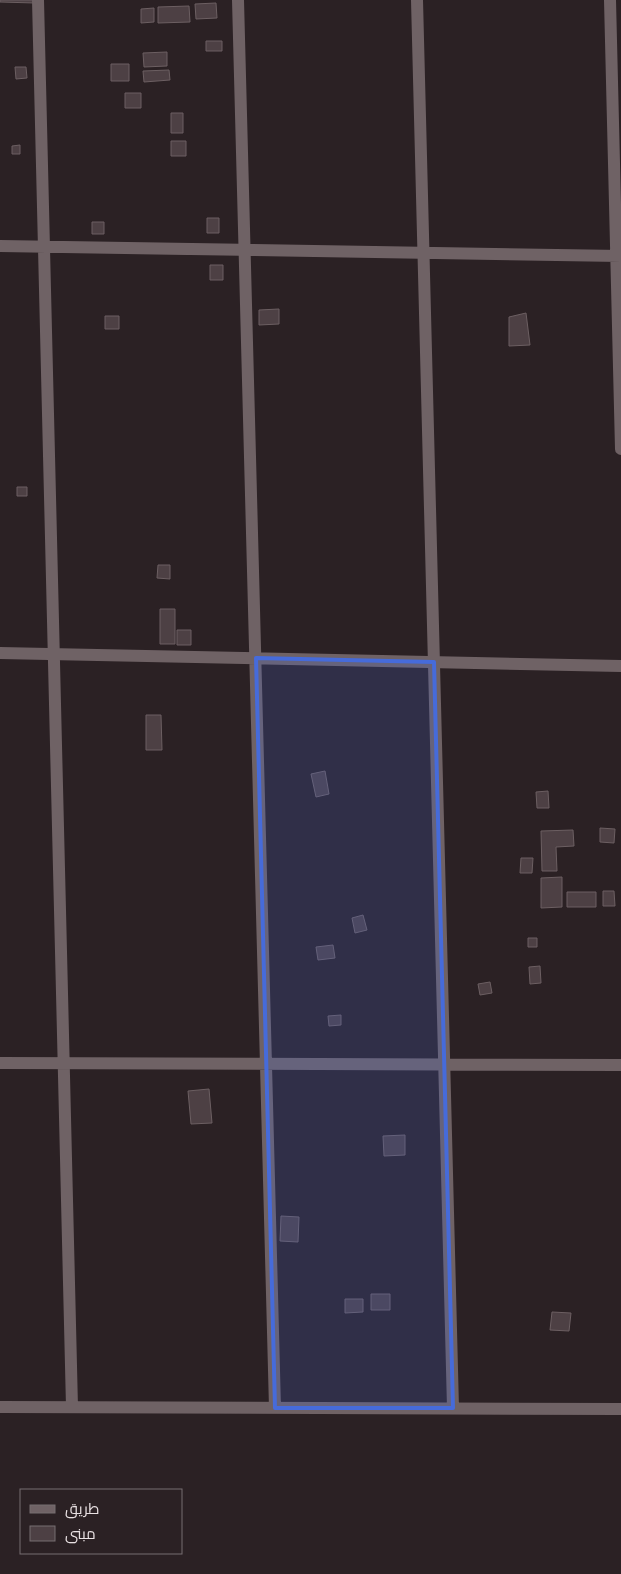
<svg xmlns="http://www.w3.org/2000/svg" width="621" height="1574" font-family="'Work Sans',Cairo,sans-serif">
<rect width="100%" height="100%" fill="#2b2124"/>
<!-- building -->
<path fill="#4d4044" stroke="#6c5f62" d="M 0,0 L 36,0 L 35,3 L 0,2 Z
M 216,3 L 217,18 L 196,19 L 195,4 Z
M 189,6 L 190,22 L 158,23 L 158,7 Z
M 154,8 L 154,22 L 141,23 L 141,9 Z
M 206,41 L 222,41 L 222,51 L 206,51 Z
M 167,52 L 167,66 L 144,67 L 143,53 Z
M 111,64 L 129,64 L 129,81 L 111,81 Z
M 15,67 L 26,67 L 27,78 L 16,79 Z
M 169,70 L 170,80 L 144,82 L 143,71 Z
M 125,93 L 141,93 L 141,108 L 125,108 Z
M 171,113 L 183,113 L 183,133 L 171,133 Z
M 171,141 L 186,141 L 186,156 L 171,156 Z
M 20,145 L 20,154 L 12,154 L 12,146 Z
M 207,218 L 219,218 L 219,233 L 207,233 Z
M 92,222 L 104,222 L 104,234 L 92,234 Z
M 210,265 L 223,265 L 223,280 L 210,280 Z
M 279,309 L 279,324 L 259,325 L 259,310 Z
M 526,313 L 530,345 L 509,346 L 509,317 Z
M 105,316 L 119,316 L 119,329 L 105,329 Z
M 17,487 L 27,487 L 27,496 L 17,496 Z
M 158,565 L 170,565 L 170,579 L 157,578 Z
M 160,609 L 175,609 L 175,644 L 160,644 Z
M 177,630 L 191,630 L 191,645 L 177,645 Z
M 146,715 L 161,715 L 162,750 L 146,750 Z
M 325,771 L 329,794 L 316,797 L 311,774 Z
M 548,791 L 549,808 L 537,808 L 536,792 Z
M 600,828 L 615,829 L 614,843 L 600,842 Z
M 573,830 L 574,846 L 556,847 L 557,871 L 542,871 L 541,831 Z
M 521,858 L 533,858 L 532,873 L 520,873 Z
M 562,877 L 562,907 L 541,908 L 541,878 Z
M 603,891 L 614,891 L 615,906 L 603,906 Z
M 567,892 L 596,892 L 596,907 L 567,907 Z
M 363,915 L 367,930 L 355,933 L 352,918 Z
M 528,938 L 537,938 L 537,947 L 528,947 Z
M 333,945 L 335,958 L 318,960 L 316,947 Z
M 540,966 L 541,983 L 530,984 L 529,967 Z
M 490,982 L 492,993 L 480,995 L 478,984 Z
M 341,1015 L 341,1025 L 329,1026 L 328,1016 Z
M 209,1089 L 212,1123 L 191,1124 L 188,1091 Z
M 405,1135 L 405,1155 L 384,1156 L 383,1136 Z
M 281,1216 L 299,1217 L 298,1242 L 280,1241 Z
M 371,1294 L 390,1294 L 390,1310 L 371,1310 Z
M 345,1299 L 363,1299 L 363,1312 L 345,1313 Z
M 552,1312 L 571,1313 L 569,1331 L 550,1330 Z"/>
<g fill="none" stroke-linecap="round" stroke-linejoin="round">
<!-- street -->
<path stroke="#6f6265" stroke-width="12" d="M 38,0 L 72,1407
M 238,0 L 275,1408
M 417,0 L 453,1408
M 610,0 L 621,449
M 0,246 L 621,256
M 0,653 L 621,666
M 0,1063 L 621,1065
M 0,1407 L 621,1409"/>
</g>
<!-- marked area -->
<path fill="#466bda" fill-opacity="0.2" stroke="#466bda" stroke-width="4" stroke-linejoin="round" d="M 256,658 L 434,662 L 453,1408 L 275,1408 Z"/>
<!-- legend -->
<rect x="20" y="1489" width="162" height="65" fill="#2b2124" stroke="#776e70"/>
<rect x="30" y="1505" width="25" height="8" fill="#6f6265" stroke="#776e70"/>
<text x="65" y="1514" font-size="15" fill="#e9e1e3">طريق</text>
<rect x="30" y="1526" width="25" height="15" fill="#4d4044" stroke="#776e70"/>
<text x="65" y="1539" font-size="15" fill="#e9e1e3">مبنى</text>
</svg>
